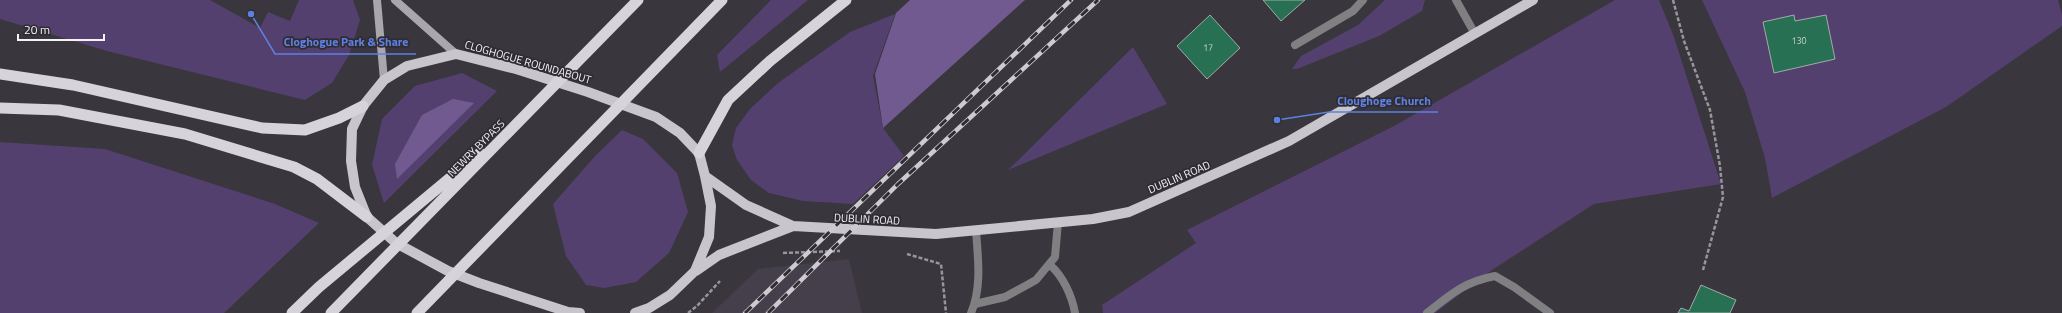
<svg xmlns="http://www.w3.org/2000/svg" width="2062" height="313" font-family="'Titillium Web',sans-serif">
<rect width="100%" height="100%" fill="#39363d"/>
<!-- built -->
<path fill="#443f4b" d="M 849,259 L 862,313 L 712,313 L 758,269 Z"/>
<!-- green -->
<path fill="#54406e" d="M 0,0 L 210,0 L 260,28 L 268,12 L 290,21 L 299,0 L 353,0 L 360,20 L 349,55 L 332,83 L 305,100 L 107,51 L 0,19 Z
M 771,0 L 808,0 L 720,72 L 717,55 Z
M 1385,0 L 1425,0 L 1422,11 L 1379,36 L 1297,69 L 1292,69 L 1301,56 L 1358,25 Z
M 1615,0 L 1659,0 L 1674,37 L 1721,184 L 1594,204 L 1492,270 L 1435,313 L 1103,313 L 1102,305 L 1196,243 L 1187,230 L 1394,126 Z
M 1702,0 L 2058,0 L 2062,15 L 2062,26 L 1946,107 L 1772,198 L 1765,158 L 1745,92 Z
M 895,14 L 873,76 L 883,128 L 904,156 L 853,204 L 803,201 L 769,193 L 751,180 L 737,160 L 732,145 L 736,128 L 750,109 L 778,83 L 850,32 Z
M 1133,47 L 1167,104 L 1008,170 Z
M 462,73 L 497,91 L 384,203 L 372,165 L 382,119 L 415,86 Z
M 622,130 L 643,139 L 677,173 L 688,212 L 669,253 L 636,282 L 604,288 L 586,285 L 566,256 L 553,204 L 596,155 Z
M 0,142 L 105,149 L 275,204 L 319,223 L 224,313 L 0,313 Z"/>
<!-- forest -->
<path fill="#715a8f" d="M 910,0 L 1025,0 L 883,128 L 875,74 L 896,13 Z
M 453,99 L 474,103 L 397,179 L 395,164 L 422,115 Z"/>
<!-- building -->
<path fill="#287054" stroke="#a2aba6" d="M 1263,0 L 1305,0 L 1281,21 Z
M 1210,15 L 1240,48 L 1207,79 L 1177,46 Z
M 1794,15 L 1795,21 L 1826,15 L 1835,59 L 1774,73 L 1763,22 Z
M 1701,285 L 1736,300 L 1730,313 L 1678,313 L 1681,308 L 1689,311 Z"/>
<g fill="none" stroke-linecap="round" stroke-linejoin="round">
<!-- path -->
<path stroke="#98969c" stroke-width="2.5" stroke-dasharray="4 2" stroke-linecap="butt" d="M 1673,0 L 1684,41 L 1710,110 L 1720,166 L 1723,197 L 1703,270
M 783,253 L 840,251
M 907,254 L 941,264 L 946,313
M 688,313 L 697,306 L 720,281"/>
<!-- service -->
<path stroke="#807f82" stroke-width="8" d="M 1050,265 C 1063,276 1072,296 1075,313
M 975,304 L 1005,297 L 1036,280 L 1055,257 L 1058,222
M 1427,313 C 1451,294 1464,282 1495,276 L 1514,287 L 1550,313"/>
<!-- minor -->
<path stroke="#807f82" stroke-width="8" d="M 1456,0 L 1475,34
M 1295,45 L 1353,11 L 1363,0"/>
<!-- tertiary -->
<path stroke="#807f82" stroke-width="8" d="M 971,313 C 982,288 978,257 976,231"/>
<!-- secondary -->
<path stroke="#a9a7ac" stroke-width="8" d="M 377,0 L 384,80
M 395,0 L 456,54"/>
<!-- primary -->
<path stroke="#c8c5cc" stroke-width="10" d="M 705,176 L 746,205 L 793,226 L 936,234 L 1093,219 L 1129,212 L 1289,141 L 1533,0
M 696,271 L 719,255 L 793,226
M 580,313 L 568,312 L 479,283 L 448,271 L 396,243 L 367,217 L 355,187 L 351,161 L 352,129 L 363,106 L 384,80 L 407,66 L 456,54 L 516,69 L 588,92 L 656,117 L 680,133 L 699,153 L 705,176 L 711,206 L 709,237 L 695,271 L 670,295 L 649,308 L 635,313"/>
<!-- trunk -->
<path stroke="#d6d3db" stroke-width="11" d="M 0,74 L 73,85 L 262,128 L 305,130 L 339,118 L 363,106
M 0,108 L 59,110 L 185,134 L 294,167 L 317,179 L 367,217
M 699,153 L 728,100 L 770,61 L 846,0
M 292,313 L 319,287 L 480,153
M 331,313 L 638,0
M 417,313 L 722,0"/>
<defs>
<path id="rail" d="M 745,313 L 1071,0
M 768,313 L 898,184 L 1098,0"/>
</defs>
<!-- rail casing -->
<use href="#rail" stroke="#cdcbd0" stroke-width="4.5"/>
<!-- rail -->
<use href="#rail" stroke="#2f2c33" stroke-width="3" stroke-dasharray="9" stroke-linecap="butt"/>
</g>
<g text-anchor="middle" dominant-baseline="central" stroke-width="3.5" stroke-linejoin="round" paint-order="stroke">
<!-- number labels -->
<g font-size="9" fill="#c2d2cf">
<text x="1799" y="40">130</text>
<text x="1208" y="47">17</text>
</g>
<!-- street labels -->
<g font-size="11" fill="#f5f3f8" stroke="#2f2c33">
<text transform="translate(528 62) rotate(16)">CLOGHOGUE ROUNDABOUT</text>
<text transform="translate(476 148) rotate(-45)">NEWRY BYPASS</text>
<text transform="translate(1179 177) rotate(-23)">DUBLIN ROAD</text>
<text transform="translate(867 219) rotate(3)">DUBLIN ROAD</text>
</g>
</g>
<!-- callouts -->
<path fill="none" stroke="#5e80e2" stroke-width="1.5" d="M251 14L275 54H416M1277 120L1329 112H1438"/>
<g fill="#5e80e2" stroke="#2f2c33" stroke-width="1.5">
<circle cx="251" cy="14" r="4"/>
<circle cx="1277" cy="120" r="4"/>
</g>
<g font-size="12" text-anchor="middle" font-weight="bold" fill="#5e80e2" stroke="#2f2c33" stroke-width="3.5" stroke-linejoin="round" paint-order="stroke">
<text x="346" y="46">Cloghogue Park &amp; Share</text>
<text x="1384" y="105">Cloughoge Church</text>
</g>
<!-- scale -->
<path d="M18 34v6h86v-6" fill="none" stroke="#f5f3f8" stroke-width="2"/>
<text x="24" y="34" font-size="12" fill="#f5f3f8" stroke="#2f2c33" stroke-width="3" paint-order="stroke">20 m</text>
</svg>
